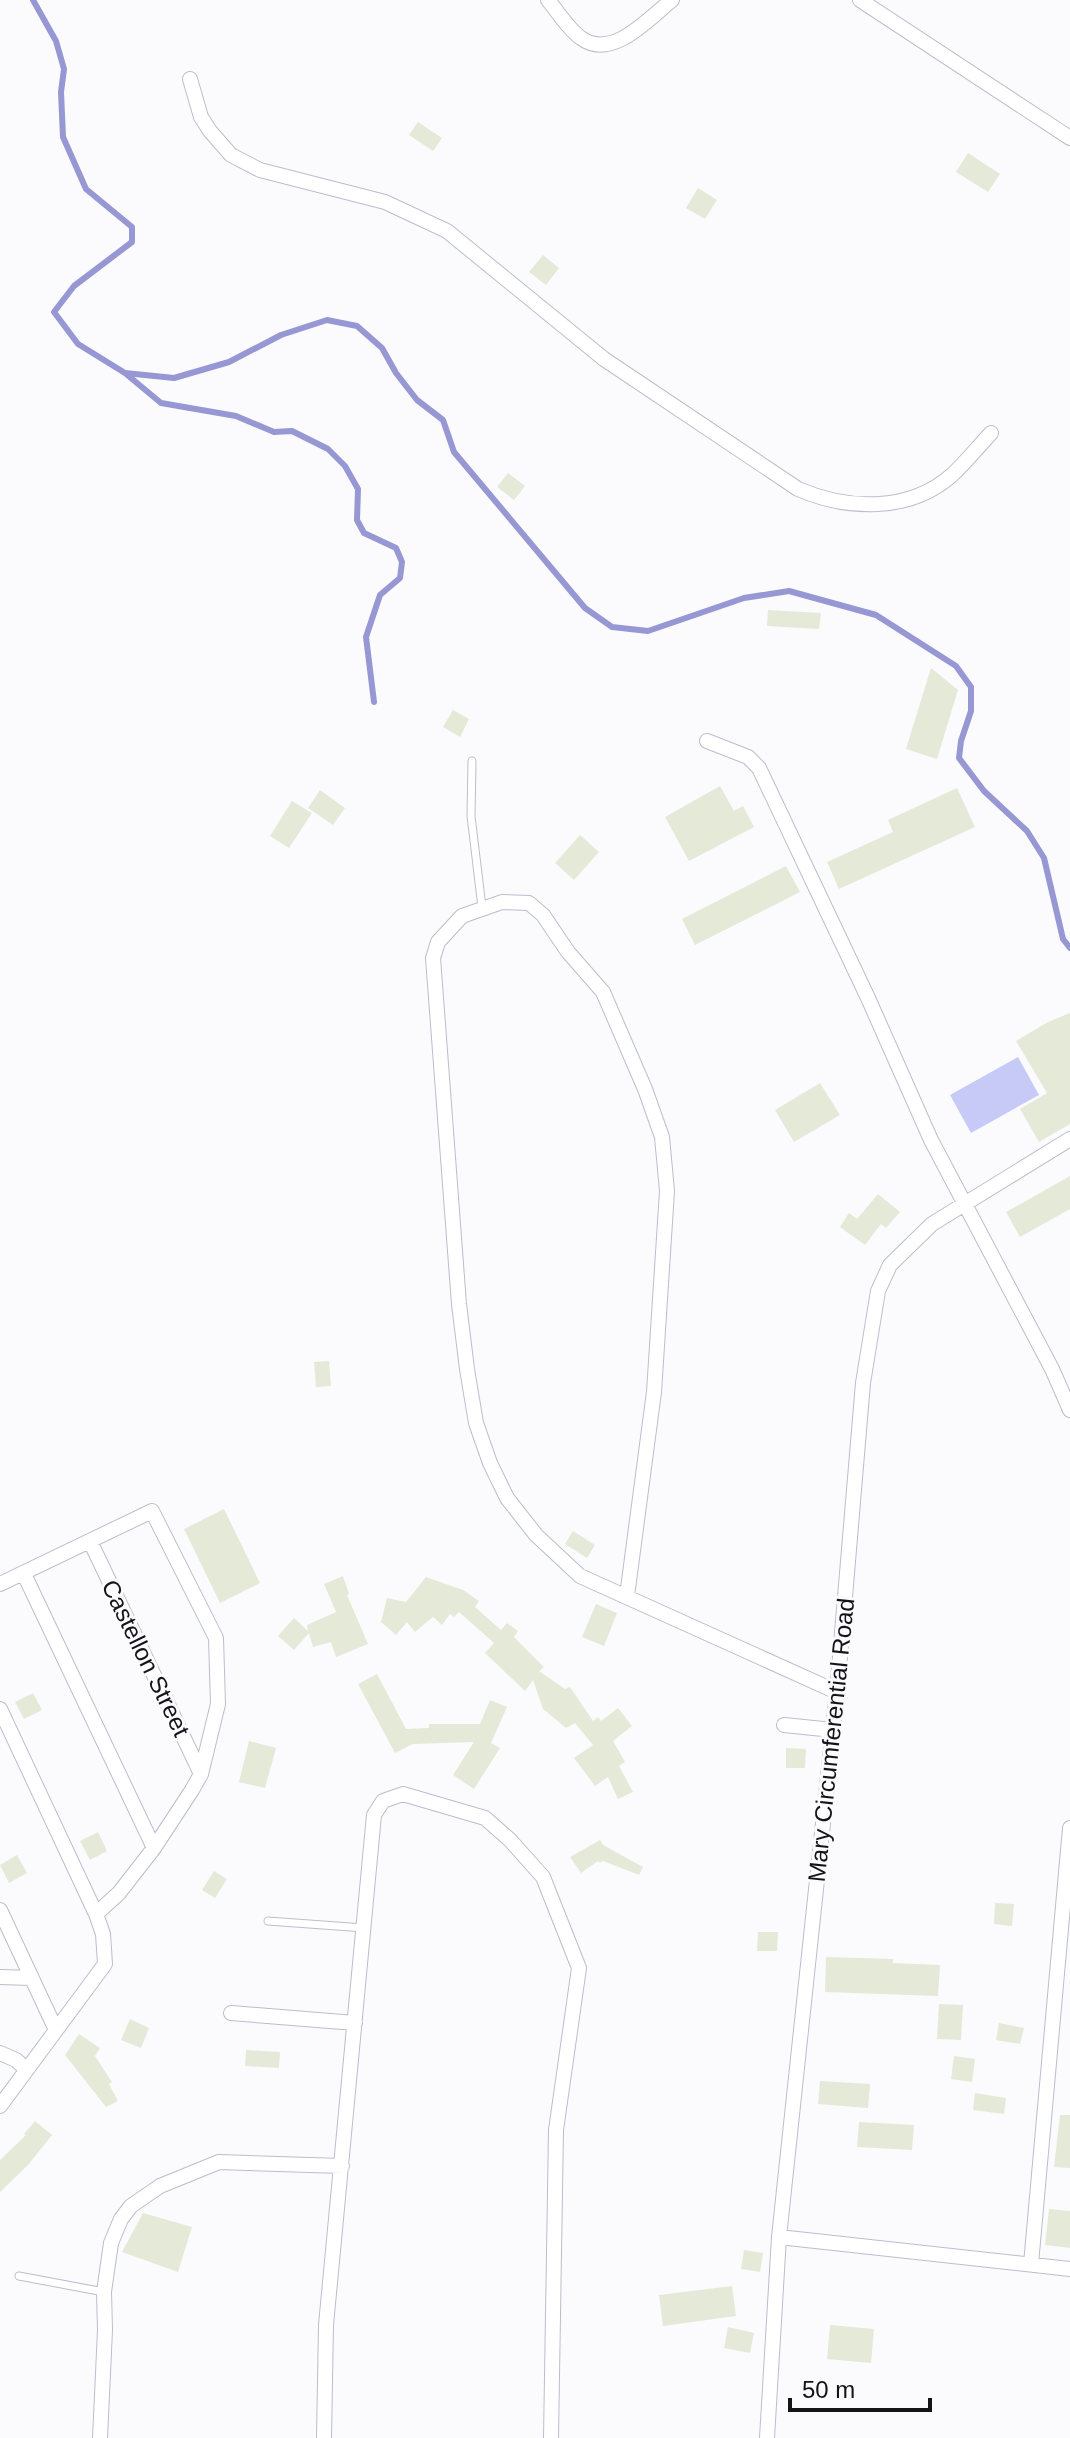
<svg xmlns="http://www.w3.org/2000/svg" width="1070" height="2438" font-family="Helvetica,sans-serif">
<rect width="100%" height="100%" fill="#fbfbfe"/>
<!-- green -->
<path fill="#c7c9f6" d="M 1018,1057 L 1039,1095 L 971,1133 L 950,1095 Z"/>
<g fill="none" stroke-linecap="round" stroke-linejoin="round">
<!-- stream -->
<path stroke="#9697d3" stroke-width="6" d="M 33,0 L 56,41 L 64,69 L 61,92 L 63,137 L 86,189 L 132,227 L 132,242 L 74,286 L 54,312 L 78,344 L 125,373 L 161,403 L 236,416 L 274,432 L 292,431 L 328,449 L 345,466 L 358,489 L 357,520 L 364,533 L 396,548 L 402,562 L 400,578 L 380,595 L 366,637 L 374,702
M 125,373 L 174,378 L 229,362 L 281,335 L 327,320 L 357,326 L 382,348 L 396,373 L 417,400 L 443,420 L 454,452 L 585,608 L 612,627 L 648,631 L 744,598 L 789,591 L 876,615 L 956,666 L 971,687 L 971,711 L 961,741 L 959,758 L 984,791 L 1027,831 L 1044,858 L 1063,939 L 1070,948"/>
</g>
<!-- building -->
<path fill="#e5e9d8" d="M 418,122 L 442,138 L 433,151 L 409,135 Z
M 968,153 L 1000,174 L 988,192 L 956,172 Z
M 698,188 L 717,200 L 705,219 L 686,208 Z
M 543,255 L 559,268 L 546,285 L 529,272 Z
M 508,473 L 525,486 L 514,500 L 497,487 Z
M 768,610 L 821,613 L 819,629 L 767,626 Z
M 931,668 L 958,690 L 937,759 L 906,749 Z
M 453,710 L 469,719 L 460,737 L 443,727 Z
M 720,786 L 734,811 L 743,806 L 754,827 L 689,861 L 665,817 Z
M 957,788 L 975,827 L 839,889 L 827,862 L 893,832 L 888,820 Z
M 320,790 L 345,808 L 333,825 L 308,808 Z
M 292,801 L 312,813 L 289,848 L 270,836 Z
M 580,835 L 599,852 L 574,880 L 555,863 Z
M 786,866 L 800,892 L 695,945 L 682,919 Z
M 1070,1013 L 1070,1124 L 1039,1142 L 1020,1109 L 1047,1093 L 1016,1041 L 1048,1022 Z
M 820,1083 L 840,1115 L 794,1142 L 775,1110 Z
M 1070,1176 L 1070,1209 L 1020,1237 L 1006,1212 Z
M 878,1194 L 900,1212 L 886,1228 L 881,1224 L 865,1245 L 840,1227 L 849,1213 L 857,1219 Z
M 329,1361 L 331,1386 L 316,1387 L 314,1362 Z
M 224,1509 L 260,1583 L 220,1603 L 184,1529 Z
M 573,1531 L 595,1545 L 587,1558 L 565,1544 Z
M 343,1576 L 349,1594 L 347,1595 L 368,1644 L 336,1657 L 331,1642 L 313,1647 L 309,1633 L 294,1650 L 278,1636 L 294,1618 L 308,1631 L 307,1625 L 336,1612 L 324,1584 Z
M 426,1577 L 463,1590 L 479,1601 L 475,1607 L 501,1630 L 507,1623 L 518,1631 L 514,1637 L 544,1667 L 539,1671 L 565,1689 L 570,1687 L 593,1721 L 598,1717 L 601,1721 L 618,1708 L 632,1726 L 613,1741 L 625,1762 L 619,1766 L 633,1792 L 618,1799 L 608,1777 L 595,1786 L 574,1758 L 593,1745 L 575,1723 L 566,1728 L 543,1709 L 533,1680 L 525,1691 L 485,1653 L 494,1643 L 459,1612 L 454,1617 L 450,1614 L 442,1625 L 433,1617 L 415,1632 L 407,1622 L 396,1635 L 381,1622 L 387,1598 L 406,1602 Z
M 596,1604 L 617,1613 L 604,1646 L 582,1637 Z
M 377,1674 L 406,1729 L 429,1728 L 429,1724 L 480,1724 L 490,1700 L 507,1707 L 491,1743 L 500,1748 L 474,1789 L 453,1775 L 474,1742 L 413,1744 L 395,1753 L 358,1684 Z
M 33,1693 L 42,1710 L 24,1719 L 15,1702 Z
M 249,1741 L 276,1748 L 265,1788 L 239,1782 Z
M 786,1748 L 806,1749 L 805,1768 L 786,1768 Z
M 98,1832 L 107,1851 L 90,1860 L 80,1841 Z
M 600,1840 L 603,1845 L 643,1867 L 639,1875 L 603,1861 L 600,1863 L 598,1861 L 581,1873 L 570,1857 Z
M 17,1855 L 27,1873 L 9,1883 L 0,1865 Z
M 214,1871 L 227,1879 L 215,1898 L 202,1890 Z
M 995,1903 L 1014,1904 L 1012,1926 L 994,1924 Z
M 758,1932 L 778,1932 L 777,1951 L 757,1951 Z
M 826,1957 L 893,1959 L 893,1963 L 940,1965 L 938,1996 L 825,1992 Z
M 939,2004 L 963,2005 L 961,2040 L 937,2039 Z
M 130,2019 L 149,2028 L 141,2048 L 121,2040 Z
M 999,2023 L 1024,2028 L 1020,2044 L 996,2040 Z
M 79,2034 L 100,2048 L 95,2056 L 112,2082 L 109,2084 L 118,2101 L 106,2107 L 65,2055 Z
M 246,2050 L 280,2052 L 279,2068 L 245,2066 Z
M 954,2056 L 975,2059 L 972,2082 L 951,2079 Z
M 820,2081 L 870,2084 L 868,2108 L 818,2104 Z
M 975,2093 L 1006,2098 L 1004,2114 L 973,2110 Z
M 1060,2115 L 1070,2115 L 1070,2168 L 1054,2167 Z
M 35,2121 L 52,2135 L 28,2165 L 0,2192 L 0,2160 L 26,2135 L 24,2134 Z
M 859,2122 L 914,2125 L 912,2150 L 857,2147 Z
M 1049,2209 L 1070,2211 L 1070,2248 L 1045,2245 Z
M 143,2213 L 192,2227 L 178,2272 L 122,2252 Z
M 744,2250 L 763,2253 L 760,2272 L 741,2269 Z
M 732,2286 L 736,2316 L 663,2326 L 659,2295 Z
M 830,2325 L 874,2329 L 871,2363 L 827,2359 Z
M 728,2327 L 754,2333 L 750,2353 L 724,2348 Z"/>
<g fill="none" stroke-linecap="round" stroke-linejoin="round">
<defs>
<path id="service" d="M 472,761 L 471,816 L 482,907
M 268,1921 L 364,1928
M 19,2276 L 104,2292"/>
<path id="minor" d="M 548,0 C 558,12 568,29 581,38 C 612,61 649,18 672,0
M 860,0 L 1070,138
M 190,79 L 201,117 L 210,131 L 231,155 L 260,170 L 385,202 L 447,231 L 604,359 L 798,489 C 847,510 909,513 952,475 C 966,462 978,447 991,433
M 707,741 L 748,757 L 759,768 L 868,998 L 931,1140 L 1052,1369 L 1070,1410
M 90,1541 L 201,1774
M 24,1574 L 154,1848
M 0,1584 L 152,1511 L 216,1638 L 218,1704 L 201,1774 L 192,1790 L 154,1848 L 119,1893 L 96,1914
M 627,1596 L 654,1392 L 667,1191 L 662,1137 L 645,1089 L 603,992 L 568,952 L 543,915 L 529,903 L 502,902 L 462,916 L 438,942 L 433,958 L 459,1304 L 467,1369 L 476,1423 L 490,1463 L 507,1498 L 536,1535 L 580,1576 L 837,1692
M 0,1709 L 96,1914 L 103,1934 L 105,1964 L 0,2106
M 784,1725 L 833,1730
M 0,1910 L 56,2030
M 0,1977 L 31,1978
M 231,2013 L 355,2023
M 0,2053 L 16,2060 L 26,2069
M 779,2237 L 1070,2269
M 1031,2264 L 1070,1828
M 100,2438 L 105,2330 L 104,2292 L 111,2243 L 121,2219 L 131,2206 L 160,2186 L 219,2162 L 342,2166
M 324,2438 L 326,2325 L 374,1815 L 383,1801 L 403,1794 L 485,1818 L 510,1840 L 543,1877 L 579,1968 L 556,2130 L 551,2438
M 767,2438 L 779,2237 L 837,1692 L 863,1383 L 878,1291 L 890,1265 L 932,1224 L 1070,1139"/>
</defs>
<!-- service casing -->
<use href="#service" stroke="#bbbdcd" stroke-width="9"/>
<!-- minor casing -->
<use href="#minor" stroke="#bbbdcd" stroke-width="16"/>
<!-- service -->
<use href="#service" stroke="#fff" stroke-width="7"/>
<!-- minor -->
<use href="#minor" stroke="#fff" stroke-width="14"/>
</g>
<g text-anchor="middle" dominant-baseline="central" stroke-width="6" stroke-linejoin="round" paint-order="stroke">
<!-- street labels -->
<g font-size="24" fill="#131319" stroke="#fbfbfe">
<text transform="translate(146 1658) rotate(64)">Castellon Street</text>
<text transform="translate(831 1740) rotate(-84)">Mary Circumferential Road</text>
</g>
</g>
<!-- scale -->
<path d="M790 2398v12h140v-12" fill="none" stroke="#131319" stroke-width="4"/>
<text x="802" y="2398" font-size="24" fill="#131319" stroke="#fbfbfe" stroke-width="6" paint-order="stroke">50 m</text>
</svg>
